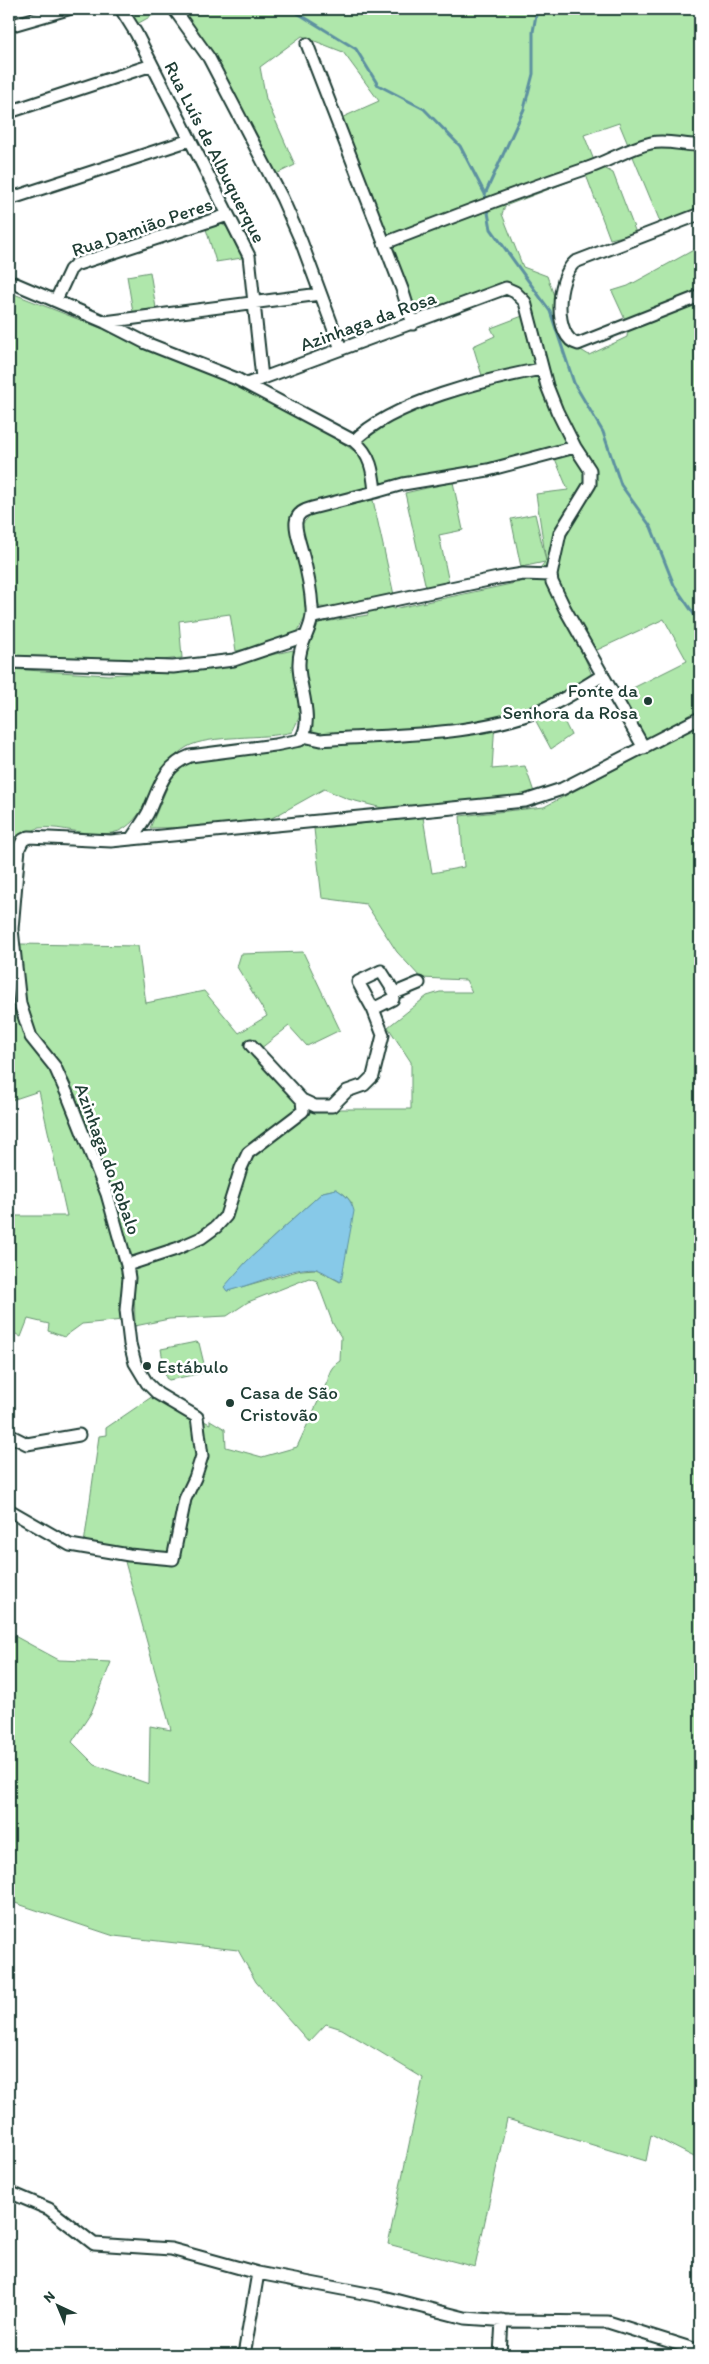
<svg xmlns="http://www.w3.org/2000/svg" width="709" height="2364" font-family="Itim,sans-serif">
<rect width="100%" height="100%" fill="#fff"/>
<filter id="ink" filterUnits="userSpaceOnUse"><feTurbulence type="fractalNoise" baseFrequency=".02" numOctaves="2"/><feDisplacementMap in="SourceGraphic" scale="10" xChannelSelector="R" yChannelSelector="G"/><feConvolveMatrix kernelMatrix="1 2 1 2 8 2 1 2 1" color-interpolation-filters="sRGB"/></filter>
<g filter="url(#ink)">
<!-- green -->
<path fill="#afe7ab" stroke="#679270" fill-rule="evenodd" d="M 127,9 L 164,9 L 137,24 Z
M 168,9 L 700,9 L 700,207 L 661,224 L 619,123 L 584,135 L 595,163 L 613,173 L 636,233 L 610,239 L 586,175 L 505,206 L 502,214 L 523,267 L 547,276 L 571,344 L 589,355 L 627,337 L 628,326 L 612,291 L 628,286 L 699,247 L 700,249 L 700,2160 L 651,2135 L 646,2161 L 507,2119 L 475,2267 L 388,2244 L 423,2078 L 342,2029 L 326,2024 L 309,2042 L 256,1982 L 238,1950 L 114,1936 L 9,1901 L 9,1633 L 59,1660 L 111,1662 L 91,1713 L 72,1742 L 95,1765 L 149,1784 L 150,1726 L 171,1730 L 124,1558 L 84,1544 L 99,1436 L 106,1435 L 106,1428 L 153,1396 L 210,1424 L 210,1420 L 225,1429 L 226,1447 L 262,1457 L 297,1447 L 328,1380 C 329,1371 332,1366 340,1361 L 341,1337 L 333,1324 L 317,1281 L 309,1278 L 248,1302 L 227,1316 L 169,1319 L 135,1326 L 134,1276 L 121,1224 L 91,1135 L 69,1080 L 36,1032 L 24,1002 L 20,944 L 138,946 L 146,1003 L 204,991 L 239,1033 L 267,1016 L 237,967 L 241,954 L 303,952 L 340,1030 L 307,1046 L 289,1026 L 260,1049 L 312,1109 L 411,1109 L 411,1062 L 388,1027 L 427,996 L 440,992 L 472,992 L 466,980 L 421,978 L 397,952 L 366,904 L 322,898 L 314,829 L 423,817 L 432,873 L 464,867 L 460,816 L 544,807 L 650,751 L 617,696 L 687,661 L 664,619 L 584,656 L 593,678 L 553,699 L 571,735 L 551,749 L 531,712 L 495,721 L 492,769 L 525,766 L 535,795 L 507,803 L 382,808 L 348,799 L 324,789 L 272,818 L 217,827 L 150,828 L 174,771 L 202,757 L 299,738 L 308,721 L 303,669 L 310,633 L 318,623 L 368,615 L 368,600 L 339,608 L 319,607 L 300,527 L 311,514 L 373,500 L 394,595 L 393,609 L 530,580 L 545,562 L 521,567 L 511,519 L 535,514 L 546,561 L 536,494 L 568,490 L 551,449 L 484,467 L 431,473 L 382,486 L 373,453 L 349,436 L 484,382 L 473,346 L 495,336 L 491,328 L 533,312 L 528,294 L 511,284 L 417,320 L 341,118 L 379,101 L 343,52 L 302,36 L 260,67 L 266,99 L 295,165 L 272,176 L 223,79 ZM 336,1189 L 345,1195 L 352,1203 L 340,1282 L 316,1269 L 301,1270 L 227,1291 L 225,1287 L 246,1262 L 323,1192 Z
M 221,224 L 227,227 L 242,258 L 216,262 L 206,229 Z
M 150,272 L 156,308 L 133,312 L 127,276 Z
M 9,292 L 220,375 L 322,429 L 360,455 L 370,480 L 366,489 L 294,514 L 308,610 L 298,631 L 269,644 L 236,651 L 230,614 L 179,621 L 182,658 L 142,662 L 9,656 Z
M 453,482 L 463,530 L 439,535 L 449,583 L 426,588 L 405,493 Z
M 293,650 L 300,716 L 292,732 C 263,740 210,734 187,747 C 154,765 148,827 112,833 C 88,838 63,825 39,828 C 34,829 28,834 23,837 L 9,913 L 9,669 L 108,675 L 209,669 Z
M 10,974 L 25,1040 L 60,1084 L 102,1193 L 124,1277 L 123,1320 L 82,1324 L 64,1337 L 48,1331 L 49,1324 L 28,1319 L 21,1337 L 9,1330 L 9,1216 L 67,1216 L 39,1091 L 9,1101 Z
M 196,1342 L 199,1343 L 205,1368 L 202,1373 L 169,1380 L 166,1378 L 161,1349 Z"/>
<!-- water -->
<path fill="#87c9e8" stroke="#5d91a0" d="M 336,1189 C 346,1195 351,1200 354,1211 L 341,1282 C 333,1278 325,1272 317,1269 C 299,1264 247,1287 227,1291 L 224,1287 L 246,1262 L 323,1192 Z"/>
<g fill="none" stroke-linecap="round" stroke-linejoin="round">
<!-- stream -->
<path stroke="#5d91a0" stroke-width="3" d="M 291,9 L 356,49 L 378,85 L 424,109 L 460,146 L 485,194
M 486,200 L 485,194 L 524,109 L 533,74 L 533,32 L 537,9
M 487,207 L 491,229 L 550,311 L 574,383 L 603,432 L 621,485 L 651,527 L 674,585 L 700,623"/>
<defs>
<path id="street" d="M 121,9 L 136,33 L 249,256 L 262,378
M 174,9 L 209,58 L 282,198 L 301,241 L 341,349
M 9,26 L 68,9
M 307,44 L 402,289 L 413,324
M 9,112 L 152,65
M 9,199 L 190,140
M 700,214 L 575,262 C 556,278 553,338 578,344 L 700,296
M 385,243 C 452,217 519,191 588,168 C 609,161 629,148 651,143 C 667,139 684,146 700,145
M 9,281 L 105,322 L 146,343 L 237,379 L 354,441 C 371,455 373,471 375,492 L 312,508 C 304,510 297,513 296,522 C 295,531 300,543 302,552 C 307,570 311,589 312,608 C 314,629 298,642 299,666 C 299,687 315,721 300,740 L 275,745 L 190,756 C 163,766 159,789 148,813 C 143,822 137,830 131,839 L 111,841 L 29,837 L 23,840 L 19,848 L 12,929 L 20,1004 L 31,1037 L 55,1067 L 68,1096 L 107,1194 L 127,1265 L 129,1278 L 126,1310 L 130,1344 L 135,1363 L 147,1383 L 158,1394 L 197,1417 L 202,1456 L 195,1478 L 185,1499 L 173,1559 L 129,1555 L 70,1545 L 9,1510
M 56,300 L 70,270 L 75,265 L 228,215
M 105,322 L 320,294
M 247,384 L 506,288 L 515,292 L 525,302 L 547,386 L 557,411 L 575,447
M 354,441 C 392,402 488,379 541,369
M 375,492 L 403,484 L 488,470 L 575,447 L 590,470 L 590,484 L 560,533 L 551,575 L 552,582 L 565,609 L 644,748
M 313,617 L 498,578 L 523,574 L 551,575
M 9,662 L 173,667 L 234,660 L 305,636
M 303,736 L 321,740 C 394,734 475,737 543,709 C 564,700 584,687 603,675
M 131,839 L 525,801 L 562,789 L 700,718
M 393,999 L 373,1009 L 358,982 L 381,971 L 395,993 L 419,983
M 302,1100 L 315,1106 L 332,1106 L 347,1091 L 364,1085 L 373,1076 L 383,1035 L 373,1009
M 127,1265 L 176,1249 L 201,1238 L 216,1227 L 226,1216 L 241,1168 L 248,1153 L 303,1111 L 302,1100 L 251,1045
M 9,1435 L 27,1444 L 79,1435
M 9,2192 L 49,2209 L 94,2244 L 171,2249 L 258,2273 L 379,2296 L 465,2318 L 509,2321 L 608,2322 L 700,2351
M 244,2355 L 258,2273
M 500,2355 L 502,2320"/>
</defs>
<!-- street casing -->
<use href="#street" stroke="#1f3d34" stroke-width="15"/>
<!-- street -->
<use href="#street" stroke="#fff" stroke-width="11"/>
</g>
</g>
<!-- markers -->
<g fill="#1f3d34" stroke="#fff" stroke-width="2">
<circle cx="648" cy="701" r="5"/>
<circle cx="147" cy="1366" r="5"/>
<circle cx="230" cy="1403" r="5"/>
</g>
<g text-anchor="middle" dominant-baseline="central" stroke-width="5" stroke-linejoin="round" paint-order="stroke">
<!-- street labels -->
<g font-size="19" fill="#1f3d34" stroke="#fff">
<text transform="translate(215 152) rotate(63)">Rua Luís de Albuquerque</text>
<text transform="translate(142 227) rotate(-19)">Rua Damião Peres</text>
<text transform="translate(368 321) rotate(-20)">Azinhaga da Rosa</text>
<text transform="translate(108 1159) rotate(70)">Azinhaga do Robalo</text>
</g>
<!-- poi labels -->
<g font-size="19" fill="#1f3d34" stroke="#fff" text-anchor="start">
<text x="638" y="690" text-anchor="end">Fonte da<tspan x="638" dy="22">Senhora da Rosa</tspan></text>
<text x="157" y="1366">Estábulo</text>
<text x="240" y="1392">Casa de São<tspan x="240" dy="22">Cristovão</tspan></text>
</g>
</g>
<!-- margin -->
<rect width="709" height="2364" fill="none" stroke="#fff" stroke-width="30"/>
<rect x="15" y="15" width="679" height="2334" fill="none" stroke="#1f3d34" stroke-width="2" filter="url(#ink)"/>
<!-- north arrow -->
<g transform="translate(58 2306) rotate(316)" stroke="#ffffff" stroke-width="4" paint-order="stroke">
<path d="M0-4L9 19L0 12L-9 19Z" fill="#1f3d34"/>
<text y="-8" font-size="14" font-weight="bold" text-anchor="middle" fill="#1f3d34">N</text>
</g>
</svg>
